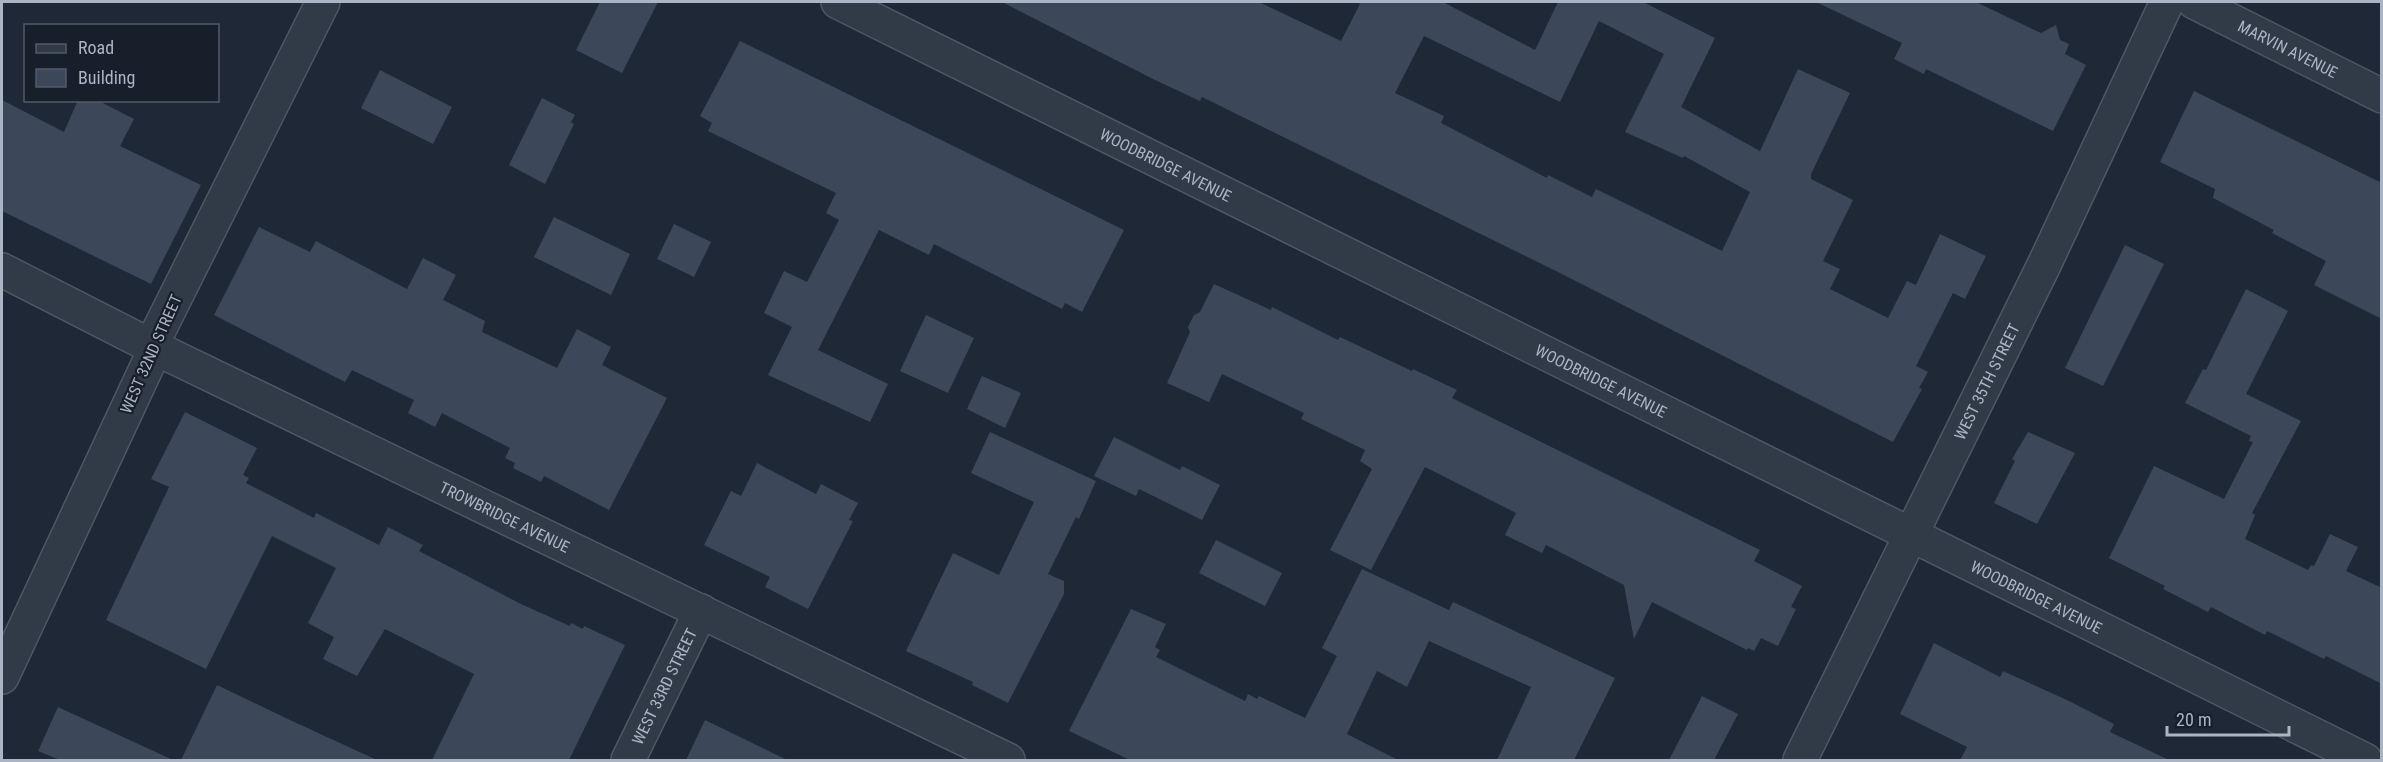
<svg xmlns="http://www.w3.org/2000/svg" width="2383" height="762" font-family="'Roboto Condensed',sans-serif">
<rect width="100%" height="100%" fill="#1e2836"/>
<!-- building -->
<path fill="#3c4859" fill-rule="evenodd" d="M 600,2 L 658,2 L 622,73 L 576,50 Z
M 1002,2 L 1259,2 L 1341,41 L 1360,4 L 1356,2 L 1443,2 L 1535,50 L 1558,2 L 1643,2 L 1715,38 L 1681,107 L 1760,151 L 1798,69 L 1850,93 L 1811,174 L 1811,179 L 1853,200 L 1823,261 L 1840,269 L 1830,289 L 1888,318 L 1907,281 L 1916,285 L 1940,234 L 1986,256 L 1965,299 L 1953,293 L 1916,366 L 1928,372 L 1919,388 L 1922,389 L 1893,442 L 1558,272 L 1202,97 L 1200,101 L 1155,80 ZM 1599,21 L 1664,54 L 1625,132 L 1683,158 L 1684,156 L 1750,192 L 1722,251 L 1596,189 L 1592,197 L 1548,175 L 1547,178 L 1441,123 L 1444,116 L 1395,93 L 1424,36 L 1560,102 Z
M 1816,2 L 1976,2 L 2041,33 L 2056,25 L 2060,40 L 2069,44 L 2065,54 L 2086,65 L 2053,131 L 1926,69 L 1924,74 L 1894,59 L 1902,43 Z
M 740,41 L 1124,230 L 1082,312 L 1065,303 L 1062,309 L 934,244 L 929,255 L 879,230 L 818,350 L 888,384 L 870,422 L 768,375 L 792,327 L 764,313 L 784,271 L 807,282 L 839,220 L 826,213 L 836,193 L 708,131 L 712,123 L 700,116 Z
M 380,70 L 452,107 L 433,144 L 361,108 Z
M 2194,91 L 2382,183 L 2382,319 L 2314,285 L 2326,261 L 2272,233 L 2274,230 L 2213,198 L 2215,189 L 2160,162 Z
M 542,98 L 575,115 L 571,122 L 574,124 L 545,184 L 509,165 Z
M 2,100 L 64,132 L 78,100 L 97,100 L 134,119 L 120,146 L 201,185 L 151,284 L 2,211 Z
M 554,217 L 630,254 L 611,295 L 534,257 Z
M 674,224 L 711,242 L 694,277 L 657,259 Z
M 259,227 L 310,252 L 316,241 L 407,289 L 423,258 L 456,275 L 443,300 L 485,321 L 482,332 L 557,368 L 577,329 L 611,347 L 602,365 L 667,398 L 609,510 L 544,476 L 541,482 L 513,468 L 515,463 L 505,458 L 510,448 L 442,413 L 435,427 L 408,413 L 414,400 L 352,370 L 345,382 L 214,315 Z
M 2125,245 L 2164,264 L 2103,386 L 2065,368 Z
M 1214,284 L 1271,310 L 1272,307 L 1338,340 L 1340,337 L 1412,371 L 1413,369 L 1457,390 L 1452,398 L 1760,550 L 1754,561 L 1802,586 L 1791,607 L 1796,609 L 1778,646 L 1761,638 L 1754,651 L 1748,648 L 1747,650 L 1652,602 L 1634,639 L 1624,585 L 1546,545 L 1542,553 L 1505,535 L 1516,513 L 1425,467 L 1371,570 L 1330,550 L 1372,469 L 1360,461 L 1365,450 L 1301,419 L 1304,413 L 1222,374 L 1209,402 L 1167,383 L 1190,332 L 1188,327 L 1194,315 L 1200,312 Z
M 2246,289 L 2288,311 L 2246,394 L 2301,421 L 2252,513 L 2255,515 L 2245,539 L 2308,570 L 2311,565 L 2314,566 L 2330,534 L 2358,547 L 2346,571 L 2382,588 L 2382,684 L 2326,656 L 2324,659 L 2267,631 L 2265,635 L 2211,607 L 2208,612 L 2163,589 L 2165,586 L 2109,558 L 2154,466 L 2224,499 L 2253,442 L 2249,441 L 2251,436 L 2185,403 L 2203,369 L 2206,370 Z
M 926,315 L 974,338 L 948,393 L 900,371 Z
M 982,376 L 1021,393 L 1005,428 L 967,409 Z
M 185,412 L 257,448 L 243,475 L 249,478 L 246,483 L 314,518 L 316,513 L 379,545 L 388,527 L 423,545 L 419,551 L 521,604 L 570,626 L 571,623 L 583,629 L 584,626 L 625,645 L 569,760 L 432,760 L 474,674 L 385,629 L 357,676 L 323,659 L 334,637 L 308,623 L 336,568 L 272,536 L 206,669 L 106,620 L 169,487 L 151,479 Z
M 990,432 L 1096,481 L 1079,519 L 1076,517 L 1048,574 L 1064,581 L 1064,594 L 1008,703 L 972,685 L 973,682 L 906,651 L 953,553 L 999,575 L 1034,502 L 971,473 Z
M 2028,432 L 2075,453 L 2037,524 L 1994,503 L 2015,461 L 2012,459 Z
M 1114,437 L 1180,470 L 1182,466 L 1220,485 L 1202,520 L 1139,489 L 1136,496 L 1094,476 Z
M 757,463 L 816,494 L 821,484 L 858,503 L 849,520 L 853,521 L 808,609 L 765,587 L 770,577 L 704,545 L 731,491 L 741,496 Z
M 1216,540 L 1282,573 L 1265,606 L 1199,573 Z
M 1362,569 L 1449,610 L 1453,602 L 1615,678 L 1574,760 L 1497,760 L 1531,687 L 1429,641 L 1407,687 L 1377,671 L 1347,734 L 1398,760 L 1130,760 L 1069,731 L 1131,609 L 1166,624 L 1155,647 L 1160,650 L 1156,657 L 1245,701 L 1248,694 L 1257,699 L 1259,696 L 1305,718 L 1337,656 L 1322,648 Z
M 1934,643 L 2000,677 L 2003,671 L 2067,700 L 2114,724 L 2110,732 L 2169,760 L 1960,760 L 1967,747 L 1900,714 Z
M 217,685 L 290,720 L 377,760 L 181,760 Z
M 1702,696 L 1738,714 L 1714,760 L 1669,760 Z
M 58,707 L 173,760 L 60,760 L 38,751 Z
M 705,720 L 787,760 L 686,760 Z"/>
<g fill="none" stroke-linecap="round" stroke-linejoin="round">
<defs>
<g id="minor">
<path id="s1" d="M 838,2 L 2365,760"/>
<path id="s2" d="M 2194,2 L 2382,96"/>
<path id="s3" d="M 2,270 L 151,346 L 1008,760"/>
<path d="M 2,677 L 151,358 L 151,346 L 323,2"/>
<path id="s4" d="M 628,760 L 701,611"/>
<path id="s5" d="M 1800,760 L 2044,265 L 2167,2"/>
</g>
</defs>
<!-- minor casing -->
<use href="#minor" stroke="#4f5765" stroke-width="36"/>
<!-- minor -->
<use href="#minor" stroke="#313a47" stroke-width="33"/>
</g>
<g text-anchor="middle" dominant-baseline="central" stroke-width="4.5" stroke-linejoin="round" paint-order="stroke">
<!-- street labels -->
<g font-size="16" fill="#abb4c4" stroke="#171f2b">
<text stroke="none"><textPath href="#s2" startOffset="105">MARVIN AVENUE</textPath></text>
<text stroke="none"><textPath href="#s1" startOffset="366">WOODBRIDGE AVENUE</textPath></text>
<text transform="translate(151 354) rotate(-66)">WEST 32ND STREET</text>
<text stroke="none"><textPath href="#s1" startOffset="852">WOODBRIDGE AVENUE</textPath></text>
<text stroke="none"><textPath href="#s5" startOffset="422">WEST 35TH STREET</textPath></text>
<text stroke="none"><textPath href="#s3" startOffset="560">TROWBRIDGE AVENUE</textPath></text>
<text stroke="none"><textPath href="#s1" startOffset="1338">WOODBRIDGE AVENUE</textPath></text>
<text stroke="none"><textPath href="#s4" startOffset="82">WEST 33RD STREET</textPath></text>
</g>
</g>
<!-- border -->
<rect width="2383" height="762" fill="none" stroke="#abb4c4" stroke-width="6"/>
<!-- legend -->
<rect x="24" y="24" width="195" height="78" fill="#171f2b" stroke="#525b68" stroke-width="1.5"/>
<rect x="36" y="44" width="30" height="9" fill="#313a47" stroke="#525b68" stroke-width="1.5"/>
<text x="78" y="54" font-size="18" fill="#abb4c4">Road</text>
<rect x="36" y="69" width="30" height="18" fill="#3c4859" stroke="#525b68" stroke-width="1.5"/>
<text x="78" y="84" font-size="18" fill="#abb4c4">Building</text>
<!-- scale -->
<path d="M2167 726v9h122v-9" fill="none" stroke="#abb4c4" stroke-width="3"/>
<text x="2176" y="726" font-size="18" fill="#abb4c4" stroke="#171f2b" stroke-width="4.5" paint-order="stroke">20 m</text>
</svg>
